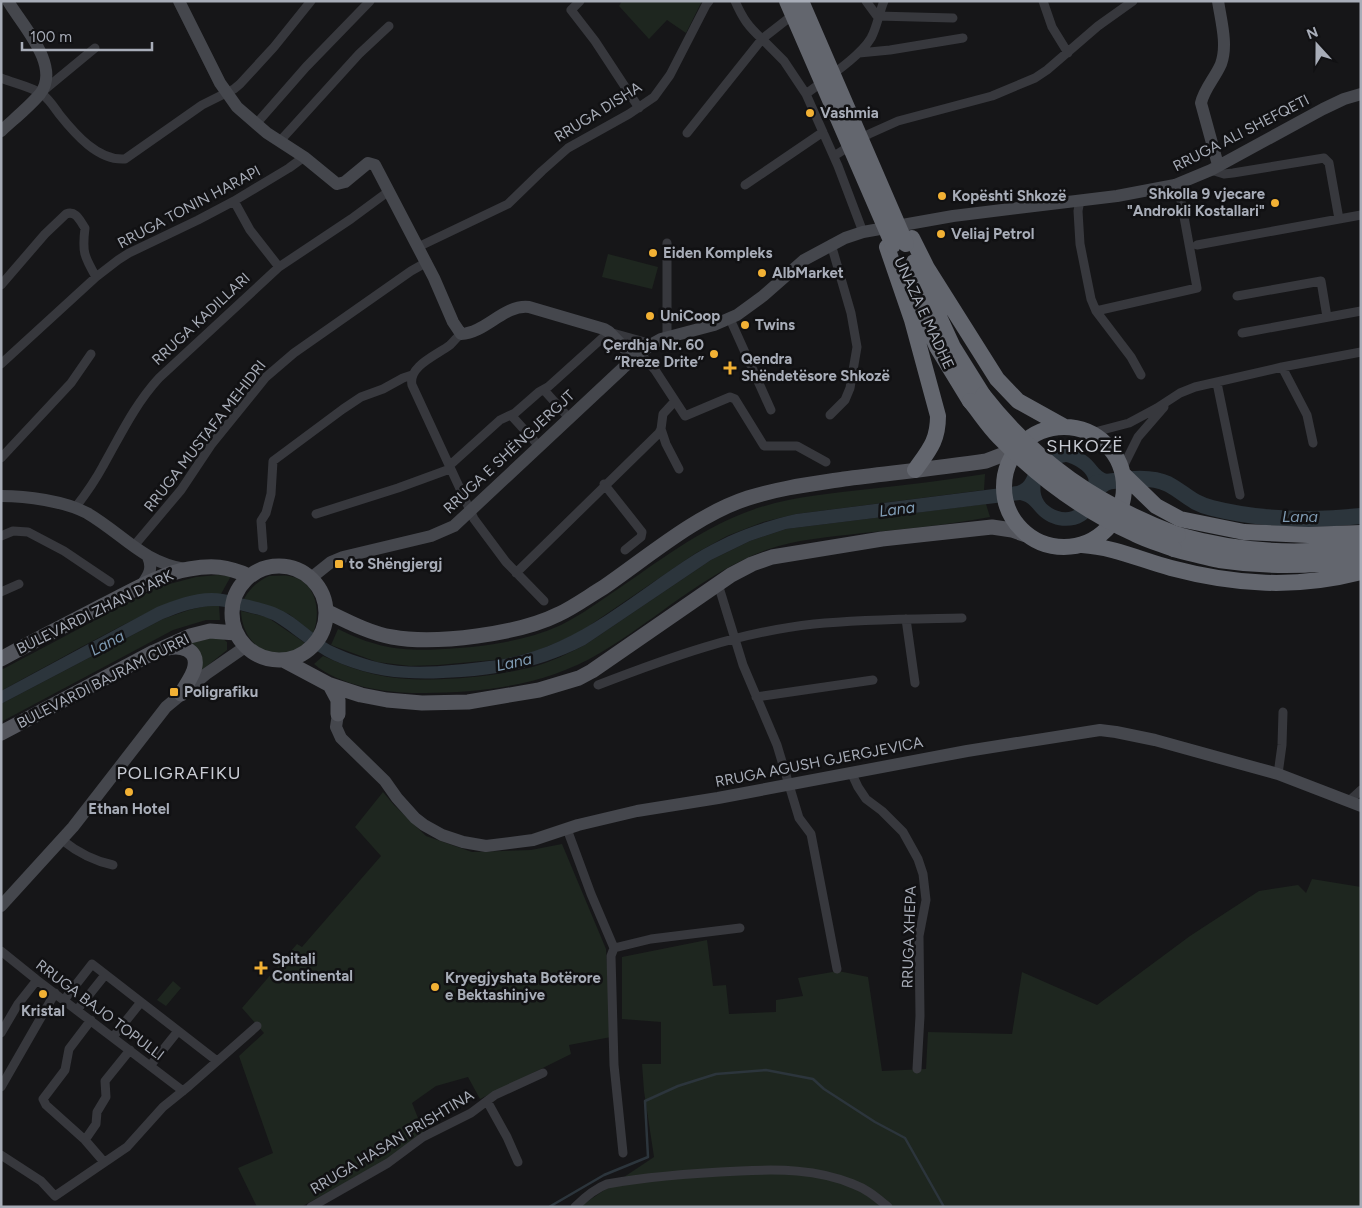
<svg xmlns="http://www.w3.org/2000/svg" width="1362" height="1208" font-family="Figtree,sans-serif">
<rect width="100%" height="100%" fill="#161618"/>
<!-- green -->
<path fill="#1e261f" d="M 622,1 L 702,1 L 686,33 L 667,20 L 649,39 L 619,6 Z
M 608,254 L 658,267 L 652,289 L 602,277 Z
M 985,474 L 984,490 L 796,514 L 763,522 L 727,536 L 696,553 L 577,634 L 534,652 L 504,659 L 438,665 L 410,666 L 377,662 L 331,645 L 338,629 C 382,651 410,652 459,648 C 494,645 528,640 561,625 C 581,615 600,601 618,589 C 659,561 698,531 744,513 C 784,497 827,494 869,489 C 908,485 947,480 985,474 Z
M 986,504 L 990,517 C 948,525 905,529 863,533 C 830,537 797,539 766,550 C 704,573 656,620 600,653 C 546,685 487,692 425,693 C 391,694 341,687 314,664 L 323,656 C 339,663 356,670 373,674 C 418,685 492,678 536,666 C 553,661 569,653 585,645 L 711,560 L 750,541 L 786,529 Z
M 218,575 L 231,576 L 221,594 C 176,595 145,614 106,634 C 71,652 36,672 1,691 L 1,670 L 158,587 L 196,577 Z
M 269,576 C 276,576 283,575 289,576 C 316,580 322,612 313,633 L 289,614 L 244,599 C 250,588 258,581 269,576 Z
M 206,606 L 219,606 L 220,620 L 206,620 L 173,630 L 1,722 L 1,704 L 163,619 L 189,610 Z
M 241,611 L 267,617 L 305,643 C 276,669 242,646 241,611 Z
M 213,638 L 222,638 L 227,642 L 227,650 L 197,674 L 186,644 Z
M 383,792 L 394,805 L 426,836 L 472,852 L 531,850 L 562,844 L 606,949 L 611,1037 L 569,1045 L 571,1054 L 480,1099 L 468,1077 L 436,1086 L 412,1103 L 424,1133 L 378,1165 L 301,1207 L 257,1207 L 238,1168 L 273,1153 L 239,1056 L 264,1033 L 242,1008 L 297,944 L 302,947 L 381,856 L 355,827 Z
M 1312,879 L 1361,887 L 1361,1207 L 579,1207 L 654,1157 L 644,1091 L 642,1064 L 661,1064 L 661,1022 L 622,1019 L 622,957 L 707,940 L 713,986 L 726,985 L 729,1014 L 776,1012 L 776,1000 L 803,996 L 798,978 L 838,971 L 868,977 L 882,1071 L 926,1069 L 928,1032 L 1012,1034 L 1022,972 L 1097,1005 L 1190,936 L 1259,891 L 1298,885 L 1306,893 Z
M 173,981 L 181,988 L 166,1006 L 157,1000 Z"/>
<!-- water -->
<path fill="#2c353c" fill-rule="evenodd" d="M 1069,448 C 1076,450 1082,452 1088,457 C 1098,465 1099,474 1113,475 L 1115,488 C 1095,493 1099,512 1084,521 C 1071,529 1052,527 1040,516 C 1033,510 1030,502 1020,500 L 786,529 L 750,541 L 711,560 L 585,645 C 544,666 507,673 462,677 C 420,680 382,680 342,664 C 318,655 300,638 279,624 C 269,617 259,615 247,612 C 238,610 228,607 218,606 C 199,605 180,612 163,619 L 1,704 L 1,691 L 157,607 C 177,599 201,590 223,594 C 230,595 238,598 245,599 C 261,603 274,605 288,614 C 303,623 315,636 330,645 C 344,652 362,658 377,662 C 413,671 453,665 489,661 C 573,652 627,597 695,554 C 726,535 760,522 796,514 L 1017,486 C 1027,482 1026,476 1031,468 C 1041,453 1052,449 1069,448 ZM 1066,462 C 1077,465 1092,474 1089,488 C 1089,492 1085,496 1083,498 C 1082,501 1080,506 1077,508 C 1067,517 1050,510 1044,501 C 1033,484 1049,464 1066,462 Z"/>
<g fill="none" stroke-linecap="round" stroke-linejoin="round">
<!-- stream -->
<path stroke="#2c353c" stroke-width="2.5" d="M 549,1207 L 604,1175 L 648,1157 L 645,1101 L 678,1086 L 716,1074 L 766,1070 L 813,1079 L 824,1089 L 875,1122 L 905,1138 L 944,1207"/>
<!-- river -->
<path stroke="#2c353c" stroke-width="16" d="M 1096,483 C 1118,481 1147,474 1168,484 C 1185,493 1191,503 1212,508 C 1259,520 1312,521 1361,516"/>
<!-- street -->
<path stroke="#37383d" stroke-width="9" d="M 580,1 L 571,10 L 595,41 L 639,108
M 866,1 L 877,16 L 953,18
M 1043,1 L 1052,27 L 1068,53
M 794,14 L 762,39 L 784,61 L 806,94 L 838,166 L 863,232
M 859,53 L 890,50 L 963,38
M 1,78 C 13,83 32,87 42,94 C 49,99 54,107 59,114 C 75,134 98,161 125,159 L 202,105 L 234,89 L 240,84 L 274,47 L 311,1
M 43,91 L 95,48
M 806,94 C 824,80 860,57 871,38 C 877,27 879,13 884,1
M 256,124 L 306,67 L 370,1
M 687,133 L 762,39 C 748,26 743,19 735,1
M 280,141 L 359,54 L 389,26
M 834,156 L 869,134 L 898,121 L 992,96 L 1035,78 L 1047,70 L 1098,26 L 1133,1
M 1211,170 L 1224,174 L 1233,173 L 1324,158 L 1329,163 L 1339,219
M 745,185 L 823,132
M 1080,200 L 1078,211 L 1080,244 L 1091,299 L 1096,311 L 1131,357 L 1141,375
M 234,201 L 250,230 L 279,267
M 667,243 L 667,337
M 1197,245 L 1361,215
M 418,247 L 508,204 L 542,171 L 568,148 L 629,114 L 654,97 L 670,75 L 706,5 L 709,1
M 1,285 L 45,234 L 66,214 C 76,210 80,221 85,228 C 82,252 84,256 96,277
M 1237,296 L 1321,281 L 1327,317
M 1096,311 L 1197,288 L 1178,184
M 730,319 L 771,410
M 1242,333 L 1361,311
M 461,334 C 457,337 454,341 450,345 C 437,355 408,366 412,385 L 474,519 L 506,562 L 544,601
M 640,353 L 655,370 L 685,416 L 730,397 L 735,399 L 764,446 L 797,446 L 826,462
M 1,364 L 96,277 L 118,260 L 129,253 L 198,220 L 234,201 L 289,168 L 304,157
M 1282,367 L 1307,415 L 1313,443
M 1217,383 L 1240,495
M 544,390 L 569,418
M 511,415 L 539,446
M 830,415 L 845,400 L 850,388 L 857,347 L 851,313 L 831,244
M 661,429 L 666,444 L 679,469
M 1091,433 L 1129,423 L 1157,408 L 1180,393 L 1195,387 L 1282,367 L 1361,352
M 1,458 L 71,383 L 91,354
M 449,466 L 500,420 L 515,413 L 539,392 L 548,387 L 609,332 L 652,344
M 1122,469 L 1138,437 L 1164,407
M 604,484 L 642,532 L 641,537 L 625,550
M 75,508 C 85,495 95,481 103,466 C 120,436 135,404 159,378 L 279,267 L 351,219 L 389,191
M 316,514 L 398,488 L 450,469
M 1,536 L 13,531 L 28,532 L 64,551 L 110,582
M 133,547 L 181,490 L 211,445 L 266,377 L 294,353 L 411,271 L 427,262
M 263,548 L 261,521 L 266,513 L 271,494 L 273,461 L 343,409 L 361,397 L 383,389 L 403,378 L 412,375
M 516,573 L 659,433 L 661,429 L 663,414 L 675,401
M 718,584 L 743,665 L 777,745 L 799,818 L 811,834 L 837,969
M 1,592 L 19,584
M 906,619 L 915,683
M 598,685 C 668,658 739,632 814,624 C 863,619 912,619 962,618
M 756,697 L 873,680
M 851,772 L 858,787 L 866,799 L 882,811 L 903,832 L 918,859 L 923,874 L 926,900 L 919,936 L 920,1016 L 917,1069
M 1278,774 L 1282,745 L 1283,712
M 1349,801 L 1361,790
M 567,829 L 591,894 L 614,948 L 611,956 L 614,1065 L 623,1153
M 62,840 C 77,852 94,861 113,865
M 614,948 L 651,939 L 740,928
M 1,951 L 37,980 L 183,1091
M 64,1000 L 92,964 L 217,1061
M 77,1010 L 105,975
M 91,1020 L 69,1049 L 65,1070 L 43,1099 L 46,1105 L 85,1140 L 104,1162
M 1,1033 L 18,1004 L 37,980
M 113,1037 L 141,1002
M 150,1066 L 178,1031
M 1,1087 L 55,993
M 487,1101 L 507,1137 L 518,1162
M 85,1140 L 96,1124 L 97,1112 L 106,1097 L 105,1081 L 130,1050
M 1,1155 L 41,1181 L 55,1196 L 127,1147 L 163,1107 L 189,1086 L 257,1026
M 311,1207 L 388,1163 L 423,1137 L 471,1113 L 495,1095 L 543,1073
M 575,1207 C 585,1197 594,1189 607,1184 C 651,1176 696,1173 740,1171 C 778,1169 817,1169 853,1184 C 867,1189 877,1198 888,1207"/>
<!-- secondary -->
<path stroke="#45474d" stroke-width="12" d="M 179,1 L 220,83 L 237,107 L 267,133 L 304,157 L 337,184 L 345,182 L 368,163 L 375,165 L 434,278 L 453,322 L 461,334 C 486,333 504,304 529,307 L 604,329 L 609,332 L 634,358
M 1218,1 C 1221,21 1228,45 1221,64 C 1215,78 1204,89 1201,103 L 1218,165
M 1,131 C 14,119 29,107 40,94 C 62,66 21,24 8,1
M 1,496 C 27,496 64,501 87,513 C 123,534 142,562 185,569
M 311,578 L 331,562 L 343,557 L 431,536 L 454,526 L 623,368 L 652,344 L 661,339 L 714,325 L 737,315 L 763,296 L 804,260 L 845,238 L 863,232 L 953,216 L 1117,196 L 1175,185 L 1211,170 L 1323,109 L 1344,99 L 1361,94
M 140,588 C 147,577 154,570 148,557
M 338,714 L 336,727 L 341,738 L 385,781 L 397,798 L 415,818 L 424,825 L 442,835 L 463,842 L 486,846 L 533,840 L 578,825 L 637,811 L 718,798 L 967,751 L 1100,730 L 1116,732 L 1155,740 L 1278,774 L 1361,806
M 1,906 L 73,827 L 166,707 L 206,674 L 245,647"/>
<!-- primary -->
<path stroke="#53555c" stroke-width="15" d="M232 613a47 47 0 1 1 94 0a47 47 0 1 1-94 0Z
M 326,611 C 347,621 369,633 392,637 C 436,645 519,634 559,614 C 574,607 589,596 604,587 C 649,556 696,515 748,498 C 779,488 812,484 844,479 C 891,473 939,468 986,461 L 1007,453 L 1021,444
M 168,648 C 180,645 198,649 195,666 C 194,675 185,686 181,694
M 1,659 C 35,640 70,623 104,605 C 130,592 159,574 189,569 C 212,565 227,566 249,576
M 283,660 L 330,685 L 361,695 L 387,700 L 422,703 L 468,702 L 539,690 L 579,678 L 592,671 L 731,575 L 752,564 L 772,557 L 882,539 L 992,527 L 1012,530 L 1026,535
M 330,685 L 338,700 L 338,714
M 1,733 L 154,652 L 190,636 L 210,631 L 236,633"/>
<!-- highway -->
<path stroke="#63666e" stroke-width="16" d="M 912,238 L 927,268 L 997,379 L 1018,401 L 1063,426
M 887,247 L 912,320 L 938,416 C 938,441 929,450 915,470
M 914,262 L 953,347 L 983,395
M 914,296 L 937,347 L 970,401
M1004 487a60 60 0 1 1 120 0a60 60 0 1 1-120 0Z
M 1124,475 L 1156,506 L 1180,519 L 1244,532 L 1308,535 L 1361,533
M 1178,535 C 1238,552 1299,556 1361,546
M 1082,545 C 1114,547 1141,560 1171,568 C 1235,585 1296,589 1361,572
M 1174,549 C 1189,553 1204,557 1219,560 C 1266,567 1314,567 1361,558"/>
<!-- highway-bridge -->
<path stroke="#63666e" stroke-width="16" d="M 787,1 L 893,245
M 801,1 L 906,244
M 983,395 C 1036,463 1098,505 1178,535
M 970,401 C 980,413 988,426 999,437 C 1038,477 1084,511 1135,534 C 1147,540 1161,544 1174,549"/>
</g>
<!-- markers -->
<g fill="#f2b134" stroke="#111113" stroke-width="2">
<circle cx="810" cy="113" r="5"/>
<circle cx="942" cy="196" r="5"/>
<circle cx="1275" cy="203" r="5"/>
<circle cx="941" cy="234" r="5"/>
<circle cx="653" cy="253" r="5"/>
<circle cx="762" cy="273" r="5"/>
<circle cx="650" cy="316" r="5"/>
<circle cx="745" cy="325" r="5"/>
<circle cx="714" cy="354" r="5"/>
<path d="M727.5 360.5h5v5h5v5h-5v5h-5v-5h-5v-5h5z"/>
<rect x="334" y="559" width="10" height="10" rx="2.5"/>
<rect x="169" y="687" width="10" height="10" rx="2.5"/>
<circle cx="129" cy="792" r="5"/>
<path d="M258.5 960.5h5v5h5v5h-5v5h-5v-5h-5v-5h5z"/>
<circle cx="435" cy="987" r="5"/>
<circle cx="43" cy="994" r="5"/>
</g>
<g text-anchor="middle" dominant-baseline="central" stroke-width="5" stroke-linejoin="round" paint-order="stroke">
<!-- street labels -->
<g font-size="15" fill="#a8adb8" stroke="#111113">
<text transform="translate(598 112) rotate(-32)">RRUGA DISHA</text>
<text transform="translate(1241 133) rotate(-27)">RRUGA ALI SHEFQETI</text>
<text transform="translate(189 207) rotate(-28)">RRUGA TONIN HARAPI</text>
<text transform="translate(924 313) rotate(65)">UNAZA E MADHE</text>
<text transform="translate(201 319) rotate(-43)">RRUGA KADILLARI</text>
<text transform="translate(205 436) rotate(-52)">RRUGA MUSTAFA MEHIDRI</text>
<text transform="translate(509 452) rotate(-43)">RRUGA E SHËNGJERGJT</text>
<text transform="translate(95 612) rotate(-26)">BULEVARDI ZHAN D'ARK</text>
<text transform="translate(103 681) rotate(-27)">BULEVARDI BAJRAM CURRI</text>
<text transform="translate(819 762) rotate(-11)">RRUGA AGUSH GJERGJEVICA</text>
<text transform="translate(909 937) rotate(-88)">RRUGA XHEPA</text>
<text transform="translate(100 1010) rotate(37)">RRUGA BAJO TOPULLI</text>
<text transform="translate(392 1142) rotate(-31)">RRUGA HASAN PRISHTINA</text>
</g>
<!-- poi labels -->
<g font-size="15" font-weight="bold" fill="#a8adb8" stroke="#111113" text-anchor="start">
<text x="820" y="113">Vashmia</text>
<text x="1265" y="194" text-anchor="end">Shkolla 9 vjecare<tspan x="1265" dy="17">"Androkli Kostallari"</tspan></text>
<text x="952" y="196">Kopështi Shkozë</text>
<text x="951" y="234">Veliaj Petrol</text>
<text x="663" y="253">Eiden Kompleks</text>
<text x="772" y="273">AlbMarket</text>
<text x="660" y="316">UniCoop</text>
<text x="755" y="325">Twins</text>
<text x="704" y="345" text-anchor="end">Çerdhja Nr. 60<tspan x="704" dy="17">“Rreze Drite”</tspan></text>
<text x="741" y="359">Qendra<tspan x="741" dy="17">Shëndetësore Shkozë</tspan></text>
<text x="349" y="564">to Shëngjergj</text>
<text x="184" y="692">Poligrafiku</text>
<text x="129" y="809" text-anchor="middle">Ethan Hotel</text>
<text x="272" y="959">Spitali<tspan x="272" dy="17">Continental</tspan></text>
<text x="445" y="978">Kryegjyshata Botërore<tspan x="445" dy="17">e Bektashinjve</tspan></text>
<text x="43" y="1011" text-anchor="middle">Kristal</text>
</g>
<!-- water labels -->
<g font-size="16" font-style="italic" fill="#7f9bb3" stroke="#111113">
<text transform="translate(897 509) rotate(-7)">Lana</text>
<text x="1300" y="516">Lana</text>
<text transform="translate(107 643) rotate(-28)">Lana</text>
<text transform="translate(514 662) rotate(-12)">Lana</text>
</g>
<!-- quarter labels -->
<g font-size="18" letter-spacing="1" fill="#c9ccd4" stroke="#111113">
<text x="1085" y="446">SHKOZË</text>
<text x="179" y="773">POLIGRAFIKU</text>
</g>
</g>
<!-- border -->
<rect width="1362" height="1208" fill="none" stroke="#a8adb8" stroke-width="5"/>
<!-- north arrow -->
<g transform="translate(1317 45) rotate(339)" stroke="#111113" stroke-width="4" paint-order="stroke">
<path d="M0-4L9 19L0 12L-9 19Z" fill="#a8adb8"/>
<text y="-8" font-size="14" font-weight="bold" text-anchor="middle" fill="#a8adb8">N</text>
</g>
<!-- scale -->
<path d="M22 42v8h130v-8" fill="none" stroke="#a8adb8" stroke-width="2.5"/>
<text x="30" y="42" font-size="15" fill="#a8adb8" stroke="#111113" stroke-width="4" paint-order="stroke">100 m</text>
</svg>
